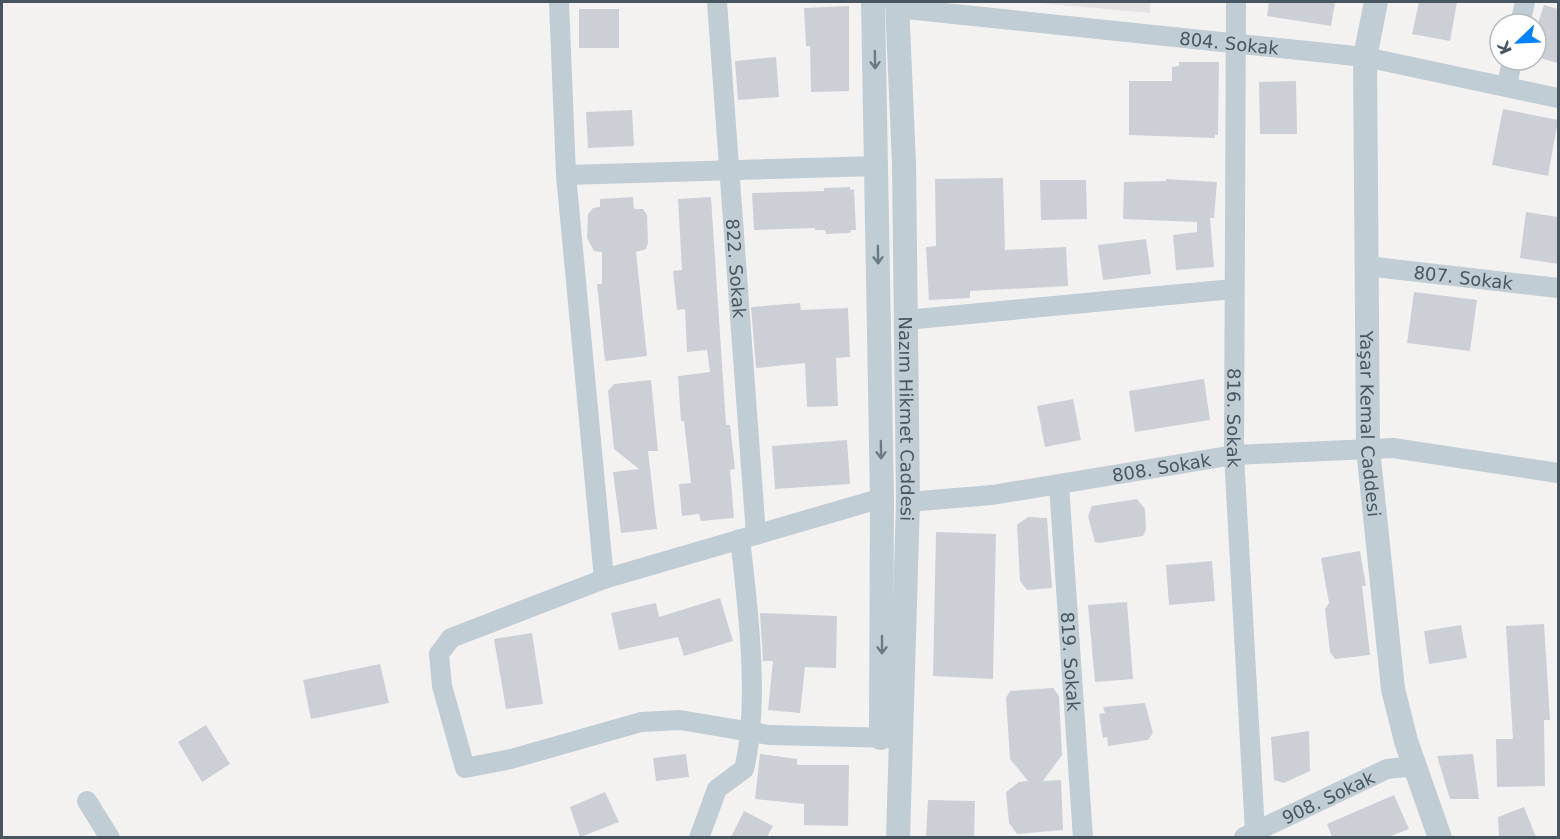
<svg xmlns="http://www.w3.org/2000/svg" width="1560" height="839" font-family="'DejaVu Sans',sans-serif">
<rect width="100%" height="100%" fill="#f4f1f1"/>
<!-- education -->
<path fill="#e5e2e3" d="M 1027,2 L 1150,2 L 1150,13 Z"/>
<!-- building -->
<path fill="#ccd0d6" d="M 1269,2 L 1335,2 L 1331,26 L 1267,16 Z
M 1419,2 L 1457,2 L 1450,41 L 1412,34 Z
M 1544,5 L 1558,9 L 1558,63 L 1536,57 L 1537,26 Z
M 849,6 L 849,91 L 811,92 L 810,46 L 806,46 L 804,8 Z
M 579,9 L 619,9 L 619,48 L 579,48 Z
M 776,57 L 779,97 L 738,100 L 735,61 Z
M 1179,62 L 1219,62 L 1218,135 L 1215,135 L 1215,138 L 1129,135 L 1129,81 L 1172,81 L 1172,67 L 1179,66 Z
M 1296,81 L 1297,134 L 1260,134 L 1259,82 Z
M 1503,109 L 1558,120 L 1548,176 L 1492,165 Z
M 632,110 L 634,146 L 588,148 L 586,112 Z
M 1003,178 L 1005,250 L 1066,247 L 1068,286 L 970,291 L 970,298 L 929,300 L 926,247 L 936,246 L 935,179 Z
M 1166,179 L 1217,182 L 1214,218 L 1210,218 L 1214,267 L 1176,270 L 1173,235 L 1197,232 L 1197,222 L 1123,219 L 1124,182 L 1166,181 Z
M 1040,180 L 1086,180 L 1087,219 L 1041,220 Z
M 850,187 L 850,190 L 854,189 L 856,230 L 851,230 L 850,233 L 826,234 L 825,230 L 815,230 L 815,228 L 754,230 L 752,193 L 824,191 L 824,188 Z
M 633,197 L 634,209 L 643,209 L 647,215 L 648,243 L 646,249 L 636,252 L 647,356 L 605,361 L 597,284 L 602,284 L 602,252 L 594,251 L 587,238 L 588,214 L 593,208 L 600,207 L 600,199 Z
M 711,197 L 726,425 L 730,425 L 735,469 L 730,470 L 734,518 L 701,521 L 699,514 L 682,516 L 679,484 L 691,483 L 684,421 L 681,421 L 678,376 L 710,372 L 707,350 L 687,352 L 685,309 L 677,310 L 673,271 L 682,270 L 678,199 Z
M 1526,212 L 1558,217 L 1558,264 L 1520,258 Z
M 1146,239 L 1151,274 L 1103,280 L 1098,245 Z
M 1414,292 L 1477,300 L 1470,351 L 1407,343 Z
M 800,303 L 801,310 L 848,308 L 850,357 L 836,358 L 838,406 L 807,407 L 805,363 L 756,368 L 751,307 Z
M 1204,379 L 1210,420 L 1135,432 L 1129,391 Z
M 651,380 L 658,451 L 648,451 L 657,529 L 621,533 L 613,472 L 639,469 L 614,449 L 608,391 L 614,384 Z
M 1073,399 L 1081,440 L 1045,447 L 1037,406 Z
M 847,440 L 850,484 L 775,489 L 772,446 Z
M 1137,499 L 1145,509 L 1146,530 L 1143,536 L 1099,543 L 1095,542 L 1088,516 L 1092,506 Z
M 1028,517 L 1047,518 L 1052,588 L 1027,590 L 1020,581 L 1017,525 Z
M 936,532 L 996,534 L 993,679 L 933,676 Z
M 1360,551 L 1366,586 L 1362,586 L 1370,655 L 1335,659 L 1330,652 L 1325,609 L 1329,603 L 1321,558 Z
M 1212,561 L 1215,601 L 1169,605 L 1166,565 Z
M 720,598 L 733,641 L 684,656 L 678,637 L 619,650 L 611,613 L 656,603 L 659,617 Z
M 1127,602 L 1133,679 L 1095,682 L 1088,605 Z
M 760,613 L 837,616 L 836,668 L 805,667 L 800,713 L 768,710 L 773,661 L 763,661 Z
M 1544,624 L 1550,720 L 1544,720 L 1545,786 L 1497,787 L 1496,739 L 1513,739 L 1506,626 Z
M 1461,625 L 1467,658 L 1429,664 L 1424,631 Z
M 532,633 L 543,704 L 506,709 L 494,639 Z
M 380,664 L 389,703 L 311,719 L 303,680 Z
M 1053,688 L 1059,696 L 1062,755 L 1043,781 L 1061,780 L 1063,830 L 1017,834 L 1009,823 L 1006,792 L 1019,782 L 1028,781 L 1010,759 L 1006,698 L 1010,691 Z
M 1145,703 L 1153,733 L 1148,740 L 1108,746 L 1107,737 L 1103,738 L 1099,714 L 1105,713 L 1103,707 Z
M 206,725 L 230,764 L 202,782 L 178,742 Z
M 1309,731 L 1310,771 L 1284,783 L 1274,780 L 1271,737 Z
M 686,754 L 689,777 L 656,781 L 653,758 Z
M 760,754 L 797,759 L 797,765 L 849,765 L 848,826 L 804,825 L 804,804 L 755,799 Z
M 1473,754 L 1479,799 L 1450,799 L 1437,756 Z
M 605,792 L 619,822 L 580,837 L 570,807 Z
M 1394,795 L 1409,829 L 1388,837 L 1332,837 L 1327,824 Z
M 928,800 L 975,801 L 974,837 L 926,837 Z
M 1524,807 L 1536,837 L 1499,837 L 1498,817 Z
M 744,811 L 773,826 L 767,837 L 731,837 Z"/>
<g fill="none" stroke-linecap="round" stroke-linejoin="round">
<!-- minor -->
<g stroke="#c0cdd4" stroke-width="20">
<path d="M 559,2 L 566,175 L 604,579"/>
<path id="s1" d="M 717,2 L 756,535"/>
<path id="s2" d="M 1236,2 L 1234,455 L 1255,832"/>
<path id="s3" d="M 897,8 L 1365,57 L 1558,98"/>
<path d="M 1520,24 L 1525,2"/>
<path d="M 1507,86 L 1512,60"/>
<path d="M 566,175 L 877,166"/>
<path id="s4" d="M 1366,266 L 1558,288"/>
<path d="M 906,320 L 1233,289"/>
<path id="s5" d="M 1059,485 L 1083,838"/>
<path d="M 882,498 L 604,579 L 451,638 L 439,654 L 442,686 L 465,768 L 511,759 L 641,722 L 680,720 L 769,735 L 893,738"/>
<path id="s6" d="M 908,502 L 992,495 L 1234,455 L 1393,448 L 1558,473"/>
<path d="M 87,801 L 110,838"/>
<path id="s7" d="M 1244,837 L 1387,769 L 1415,766"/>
<path d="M 699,838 L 717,789 L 744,769 C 760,704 748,607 740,539"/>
</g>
<!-- tertiary -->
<g stroke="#c0cdd4" stroke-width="24">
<path d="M 873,2 L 882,498 L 881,738"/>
<path id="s8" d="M 897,2 L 904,164 L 908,502 L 898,838"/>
<path id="s9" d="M 1376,2 L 1365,57 L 1368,449 L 1393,689 L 1406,741 L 1440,838"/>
</g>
</g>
<!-- one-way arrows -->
<defs><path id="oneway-shaft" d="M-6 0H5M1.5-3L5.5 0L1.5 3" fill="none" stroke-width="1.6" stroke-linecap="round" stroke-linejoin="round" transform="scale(1.5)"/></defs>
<g stroke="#6b7a84">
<use href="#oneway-shaft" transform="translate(875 60) rotate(89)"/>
<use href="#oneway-shaft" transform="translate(878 255) rotate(89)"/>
<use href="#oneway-shaft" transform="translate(881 450) rotate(89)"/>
<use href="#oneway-shaft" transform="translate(882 645) rotate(90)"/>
</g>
<g text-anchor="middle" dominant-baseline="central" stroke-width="4.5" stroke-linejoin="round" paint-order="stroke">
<!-- street labels -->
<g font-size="18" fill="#475661" stroke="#fff">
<text stroke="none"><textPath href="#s3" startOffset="334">804. Sokak</textPath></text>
<text stroke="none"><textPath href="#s1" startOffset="267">822. Sokak</textPath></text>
<text stroke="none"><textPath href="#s4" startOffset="98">807. Sokak</textPath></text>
<text stroke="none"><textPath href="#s2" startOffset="416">816. Sokak</textPath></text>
<text stroke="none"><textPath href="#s8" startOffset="417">Nazım Hikmet Caddesi</textPath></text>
<text stroke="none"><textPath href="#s9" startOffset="423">Yaşar Kemal Caddesi</textPath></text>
<text stroke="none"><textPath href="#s6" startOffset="256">808. Sokak</textPath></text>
<text stroke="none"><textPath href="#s5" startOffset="177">819. Sokak</textPath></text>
<text stroke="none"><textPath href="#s7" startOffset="93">908. Sokak</textPath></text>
</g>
</g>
<!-- border -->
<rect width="1560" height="839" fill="none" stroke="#475661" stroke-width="6"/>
<!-- north arrow -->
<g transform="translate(1518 42) rotate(247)"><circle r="28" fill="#ffffff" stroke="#b5bbc0" stroke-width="1.5"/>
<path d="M0-4.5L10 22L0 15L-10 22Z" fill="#0681f8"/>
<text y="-9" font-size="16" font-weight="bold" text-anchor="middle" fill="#475661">K</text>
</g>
</svg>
